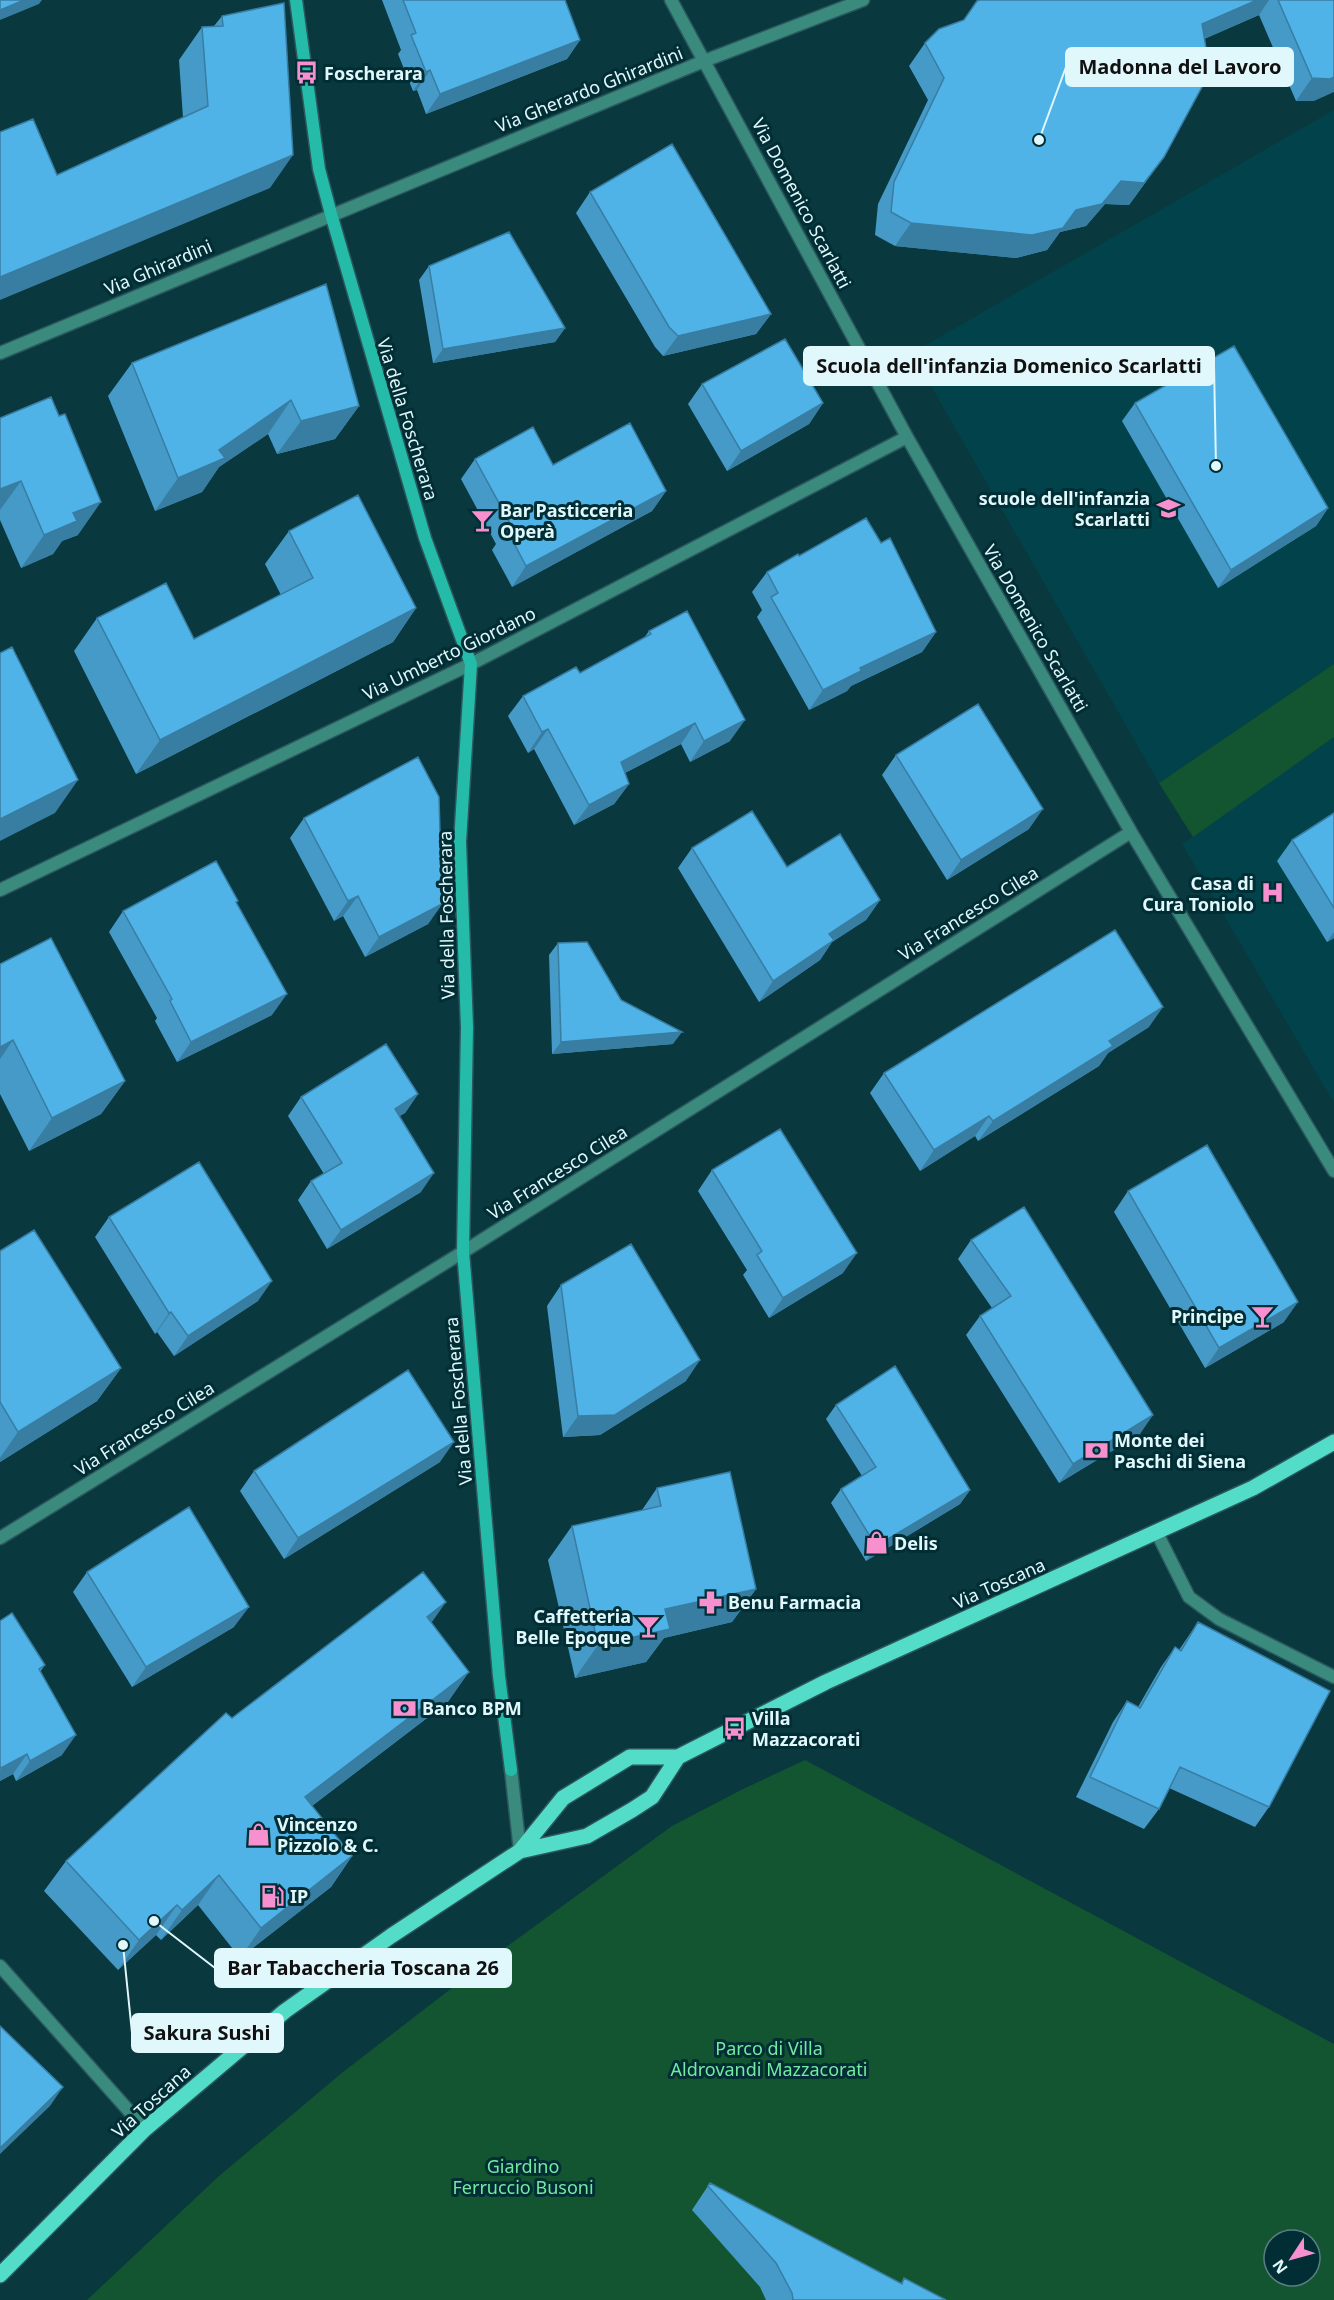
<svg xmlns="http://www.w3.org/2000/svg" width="1334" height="2300" font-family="'Noto Sans',sans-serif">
<rect width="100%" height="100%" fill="#09383f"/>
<!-- built -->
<path fill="#02434b" d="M 1334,110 L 1334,664 L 1159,783 L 912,353 Z
M 1334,737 L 1334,1103 L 1182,844 Z"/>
<!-- green -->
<path fill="#125530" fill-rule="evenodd" d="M 1334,664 L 1334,737 L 1193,837 L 1159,783 Z
M 805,1760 L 1334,2044 L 1334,2300 L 87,2300 L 219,2176 L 343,2072 L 483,1964 L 672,1826 L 743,1789 ZM 1274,2240 L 1310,2240 L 1310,2276 L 1274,2276 Z"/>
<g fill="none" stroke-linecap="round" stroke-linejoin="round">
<defs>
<path id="street" d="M 671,0 L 907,437 L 1131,832 L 1334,1171
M 0,353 L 704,61 L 863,0
M 0,890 L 471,664 L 907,437
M 1157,1533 L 1189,1597 L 1219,1619 L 1334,1677
M 0,1538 L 463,1252 L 1131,832
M 511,1770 L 520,1851
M 0,1966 L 145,2129"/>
<path id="secondary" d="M 296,0 L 319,169 L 331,214 L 425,538 L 471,664 L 460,842 L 467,1027 L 463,1252 L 499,1676 L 511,1770"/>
<path id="primary" d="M 520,1851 L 587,1836 L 632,1810 L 652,1797 L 678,1757
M 0,2275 L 145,2129 L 202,2081 L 285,2011 L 391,1936 L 520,1851 L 563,1798 L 630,1757 L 678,1757 L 826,1682 L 1253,1488 L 1334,1442"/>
</defs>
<!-- street casing -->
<use href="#street" stroke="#2b575d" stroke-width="15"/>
<!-- secondary casing -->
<use href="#secondary" stroke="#2b575d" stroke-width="15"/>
<!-- primary casing -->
<use href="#primary" stroke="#2b575d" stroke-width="18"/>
<!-- street -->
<use href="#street" stroke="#3a8a7d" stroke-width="12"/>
<!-- secondary -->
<use href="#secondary" stroke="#24bca8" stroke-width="12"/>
<!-- primary -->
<use href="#primary" stroke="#53ddc8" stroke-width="15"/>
</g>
<!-- wall -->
<path fill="#459ac8" d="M 382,0 L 565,0 L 580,40 L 567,59 L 426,114 L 417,90 L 413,91 L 398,54 L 401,50 Z
M 980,0 L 1334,0 L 1314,101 L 1296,101 L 1259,15 L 1204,39 L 1164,157 L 1129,205 L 1105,204 L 1086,226 L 1060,232 L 1047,250 L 1016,258 L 895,246 L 875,235 L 878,204 L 928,100 L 909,66 L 925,43 L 964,20 L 977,1 Z
M 222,16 L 270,188 L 183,118 L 179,60 L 202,27 L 214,26 Z
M 590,192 L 771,314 L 756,334 L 663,356 L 655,347 L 576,213 Z
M 429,266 L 565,328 L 555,342 L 433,363 L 419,280 Z
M 132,363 L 359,406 L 335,439 L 277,454 L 268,434 L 219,467 L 202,492 L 155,511 L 108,396 Z
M 702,384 L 823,403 L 809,424 L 727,471 L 688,404 Z
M 1135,403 L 1328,508 L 1316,526 L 1218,588 L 1122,421 Z
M 0,418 L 78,535 L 62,541 L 53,554 L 21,568 L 0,520 Z
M 475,459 L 553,465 L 666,491 L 652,511 L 512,587 L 492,550 L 496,544 L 461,479 Z
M 289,531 L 416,608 L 393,642 L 136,774 L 74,651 L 97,618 L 194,639 L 281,595 L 265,564 Z
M 881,543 L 936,632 L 922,652 L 851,686 L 847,691 L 809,710 L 757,617 L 762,610 L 752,592 L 767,572 L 799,556 Z
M 649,631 L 730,741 L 690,762 L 681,744 L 625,773 L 629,784 L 614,804 L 574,825 L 534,749 L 528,753 L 508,716 L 523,696 L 580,673 L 644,638 Z
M 896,755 L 1029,829 L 947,880 L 882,775 Z
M 1334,813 L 1334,938 L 1327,942 L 1277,861 L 1292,840 Z
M 304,818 L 442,904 L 428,924 L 365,957 L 343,916 L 334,921 L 290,838 Z
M 692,848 L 787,867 L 880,900 L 866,920 L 832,942 L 820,960 L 759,1002 L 678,868 Z
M 238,901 L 236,903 L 272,1015 L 177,1062 L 155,1021 L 157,1018 L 109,932 L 123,911 Z
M 558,943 L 621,1000 L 673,1044 L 552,1054 L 549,955 Z
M 0,964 L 125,1081 L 101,1114 L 29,1151 L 0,1094 Z
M 1149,1027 L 1108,1053 L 1099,1066 L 978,1141 L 975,1136 L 920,1171 L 870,1093 L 884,1073 Z
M 418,1094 L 405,1113 L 399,1116 L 421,1192 L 327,1249 L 298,1200 L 311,1181 L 324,1174 L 288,1116 L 301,1097 Z
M 712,1170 L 843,1273 L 769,1318 L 743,1275 L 747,1270 L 698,1191 Z
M 1128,1191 L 1284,1322 L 1205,1368 L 1114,1212 Z
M 109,1217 L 258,1301 L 174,1356 L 157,1332 L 155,1334 L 95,1237 Z
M 971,1240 L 1140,1434 L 1059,1483 L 966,1335 L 980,1316 L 992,1308 L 958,1259 Z
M 0,1251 L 121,1368 L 97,1401 L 0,1462 Z
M 561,1285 L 686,1381 L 600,1435 L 563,1437 L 547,1306 Z
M 836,1405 L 970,1490 L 960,1504 L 866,1561 L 831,1503 L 841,1489 L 862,1476 L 826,1419 Z
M 440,1462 L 284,1559 L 240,1491 L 254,1471 Z
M 657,1488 L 756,1589 L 732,1622 L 664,1638 L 646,1662 L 575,1678 L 548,1560 L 572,1526 L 642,1510 Z
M 87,1572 L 234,1627 L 132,1687 L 73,1592 Z
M 0,1621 L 45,1665 L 40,1672 L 62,1755 L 16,1781 L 13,1774 L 0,1781 Z
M 1198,1622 L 1269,1807 L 1255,1827 L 1169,1788 L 1159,1809 L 1144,1829 L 1076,1797 L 1113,1722 L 1127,1701 L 1138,1707 L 1161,1667 L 1175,1647 L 1179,1650 Z
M 432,1623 L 448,1702 L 312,1806 L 352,1856 L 331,1887 L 240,1958 L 198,1905 L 161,1940 L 156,1935 L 118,1970 L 44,1891 L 66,1861 L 232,1718 Z
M 710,2183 L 901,2283 L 904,2278 L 946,2300 L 766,2300 L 760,2287 L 692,2210 Z"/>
<!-- shaded-wall -->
<path fill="#387da2" d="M 24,0 L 42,0 L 39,4 L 0,20 L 0,10 Z
M 1257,0 L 1269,0 L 1259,15 L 1186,47 L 1202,24 Z
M 580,40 L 567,59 L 426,114 L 440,94 Z
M 430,70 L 417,90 L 413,91 L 426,72 Z
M 1334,77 L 1334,92 L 1314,101 L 1296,101 L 1312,78 Z
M 293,155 L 270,188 L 0,300 L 0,277 Z
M 1164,157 L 1129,205 L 1105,204 L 1086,226 L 1060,232 L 1047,250 L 1016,258 L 895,246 L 911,223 L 1076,210 L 1121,181 Z
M 771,314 L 756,334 L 663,356 L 678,336 Z
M 565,328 L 555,342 L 433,363 L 443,349 Z
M 291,400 L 268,434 L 219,467 L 202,492 L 155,511 L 178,478 Z
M 823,403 L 809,424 L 727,471 L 741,451 Z
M 359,406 L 335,439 L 277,454 L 301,421 Z
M 21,481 L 0,510 L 0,489 Z
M 666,491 L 652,511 L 512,587 L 526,566 Z
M 101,502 L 78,535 L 62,541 L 53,554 L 21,568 L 44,535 L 73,513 Z
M 1328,508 L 1316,526 L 1218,588 L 1231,570 Z
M 416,608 L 393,642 L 136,774 L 160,740 Z
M 936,632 L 922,652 L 851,686 L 847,691 L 809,710 L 823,690 L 860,668 Z
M 745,720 L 730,741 L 690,762 L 704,741 Z
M 695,723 L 681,744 L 607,782 L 621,762 Z
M 548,729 L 534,749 L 528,753 L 542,732 Z
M 78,780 L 55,813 L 0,841 L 0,819 Z
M 629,784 L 614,804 L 574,825 L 589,805 Z
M 1043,809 L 1029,829 L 947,880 L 961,860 Z
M 358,896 L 343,916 L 334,921 L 348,901 Z
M 880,900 L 866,920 L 832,942 L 820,960 L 759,1002 L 773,981 L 829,934 Z
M 442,904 L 428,924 L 365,957 L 379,937 Z
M 1334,932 L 1334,938 L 1327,942 Z
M 287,994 L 272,1015 L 177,1062 L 191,1042 Z
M 1163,1007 L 1149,1027 L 1108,1053 L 1099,1066 L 978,1141 L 993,1121 L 1109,1041 Z
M 682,1032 L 673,1044 L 552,1054 L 561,1042 Z
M 13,1040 L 0,1059 L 0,1047 Z
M 125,1081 L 101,1114 L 29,1151 L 52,1118 Z
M 418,1094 L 405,1113 L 382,1127 L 395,1109 Z
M 989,1116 L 975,1136 L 920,1171 L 934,1150 Z
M 434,1173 L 421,1192 L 327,1249 L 341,1230 Z
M 857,1253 L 843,1273 L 769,1318 L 783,1298 Z
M 272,1281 L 258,1301 L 174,1356 L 188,1336 Z
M 1298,1302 L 1284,1322 L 1205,1368 L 1219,1348 Z
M 171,1312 L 157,1332 L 155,1334 L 169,1313 Z
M 700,1360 L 686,1381 L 600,1435 L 563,1437 L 578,1416 Z
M 121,1368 L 97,1401 L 0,1462 L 0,1458 L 18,1432 Z
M 1153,1415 L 1140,1434 L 1059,1483 L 1073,1464 Z
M 454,1442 L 440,1462 L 284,1559 L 298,1538 Z
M 970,1490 L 960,1504 L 866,1561 L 876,1546 Z
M 756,1589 L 732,1622 L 664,1638 L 646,1662 L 575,1678 L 598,1645 L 665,1609 Z
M 446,1602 L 425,1632 L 427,1617 Z
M 249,1607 L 234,1627 L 132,1687 L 146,1667 Z
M 469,1672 L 448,1702 L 284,1827 L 305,1797 Z
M 76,1735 L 62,1755 L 16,1781 L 30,1761 Z
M 27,1754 L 13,1774 L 0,1781 L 0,1770 L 1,1768 Z
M 352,1856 L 331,1887 L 240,1958 L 261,1928 Z
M 219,1875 L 198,1905 L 161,1940 L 182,1910 Z
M 177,1905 L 156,1935 L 118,1970 L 139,1940 Z
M 63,2087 L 50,2106 L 0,2154 L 0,2148 Z"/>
<!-- building -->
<path fill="#50b3e8" stroke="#387da2" stroke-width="1.5" d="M 0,0 L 24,0 L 0,10 Z
M 403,0 L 565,0 L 580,40 L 440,94 L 430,70 L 426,72 L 411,35 L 416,33 Z
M 980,0 L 1257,0 L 1202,24 L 1210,72 L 1164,157 L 1144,183 L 1121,181 L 1102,204 L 1076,210 L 1063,228 L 1032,235 L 911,223 L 891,212 L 894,182 L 944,78 L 925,43 L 939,29 L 964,20 L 977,1 Z
M 1278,0 L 1334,0 L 1334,77 L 1330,79 L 1312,78 Z
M 284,3 L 293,155 L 0,277 L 0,132 L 33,119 L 57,175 L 208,106 L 202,27 L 223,26 L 222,16 Z
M 672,144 L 771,314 L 678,336 L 669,327 L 590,192 Z
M 509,232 L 565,328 L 443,349 L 429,266 Z
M 326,284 L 359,406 L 301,421 L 291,400 L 219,450 L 225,458 L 178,478 L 132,363 Z
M 785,339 L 823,403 L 741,451 L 702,384 Z
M 1234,346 L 1328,508 L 1231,570 L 1135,403 Z
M 51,397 L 59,416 L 65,414 L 101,502 L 73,513 L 77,521 L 44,535 L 21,481 L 0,489 L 0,418 Z
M 630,423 L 666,491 L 526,566 L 507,530 L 512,527 L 475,459 L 533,427 L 553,465 Z
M 358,495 L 416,608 L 160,740 L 97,618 L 166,583 L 194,639 L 313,578 L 289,531 Z
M 866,518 L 881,543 L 890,538 L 936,632 L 860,668 L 861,671 L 823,690 L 771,597 L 778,593 L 767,572 L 798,554 L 799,556 Z
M 687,611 L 745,720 L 704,741 L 695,723 L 621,762 L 629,784 L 589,805 L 548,729 L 542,732 L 523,696 L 576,667 L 580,673 L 651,634 L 649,631 Z
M 12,647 L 78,780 L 0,819 L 0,653 Z
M 978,704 L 1043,809 L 961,860 L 896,755 Z
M 418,757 L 439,797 L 442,904 L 379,937 L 358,896 L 348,901 L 304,818 Z
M 752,811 L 787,867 L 840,834 L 880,900 L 829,934 L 834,940 L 773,981 L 692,848 Z
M 1334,813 L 1334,908 L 1292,840 Z
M 216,861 L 238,901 L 236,902 L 287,994 L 191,1042 L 170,1001 L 172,999 L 123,911 Z
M 1115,930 L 1163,1007 L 1109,1041 L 1113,1046 L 993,1121 L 989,1116 L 934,1150 L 884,1073 Z
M 51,938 L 125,1081 L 52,1118 L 13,1040 L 0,1047 L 0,964 Z
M 587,942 L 621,1000 L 682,1032 L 561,1042 L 558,943 Z
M 386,1044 L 418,1094 L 395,1109 L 434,1173 L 341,1230 L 311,1181 L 342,1163 L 301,1097 Z
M 780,1129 L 857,1253 L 783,1298 L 757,1255 L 762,1251 L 712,1170 Z
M 1207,1145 L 1298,1302 L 1219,1348 L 1128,1191 Z
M 199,1162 L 272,1281 L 188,1336 L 171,1312 L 169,1313 L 109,1217 Z
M 1024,1207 L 1153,1415 L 1073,1464 L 980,1316 L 1011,1296 L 971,1240 Z
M 34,1230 L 121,1368 L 18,1432 L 0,1402 L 0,1251 Z
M 631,1244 L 700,1360 L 615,1415 L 578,1416 L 561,1285 Z
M 895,1366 L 970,1490 L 876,1546 L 841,1489 L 876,1467 L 836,1405 Z
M 408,1370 L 454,1442 L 298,1538 L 254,1471 Z
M 730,1472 L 756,1589 L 665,1609 L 670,1629 L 598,1645 L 572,1526 L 661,1506 L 657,1488 Z
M 189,1507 L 249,1607 L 146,1667 L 87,1572 Z
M 423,1572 L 446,1602 L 427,1617 L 469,1672 L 305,1797 L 352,1856 L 261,1928 L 219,1875 L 182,1910 L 177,1905 L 139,1940 L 66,1861 L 226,1713 L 232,1718 Z
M 12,1613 L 45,1665 L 39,1669 L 76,1735 L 30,1761 L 27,1754 L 1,1768 L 0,1766 L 0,1621 Z
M 1198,1622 L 1330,1691 L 1269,1807 L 1180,1767 L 1159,1809 L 1090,1777 L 1127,1701 L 1140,1708 L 1175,1647 L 1181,1651 Z
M 0,2026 L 63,2087 L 0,2148 Z
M 710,2183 L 902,2284 L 904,2278 L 946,2300 L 793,2300 L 792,2293 L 776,2263 L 708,2186 Z"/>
<!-- icons -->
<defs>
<symbol id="bus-bare" viewBox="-9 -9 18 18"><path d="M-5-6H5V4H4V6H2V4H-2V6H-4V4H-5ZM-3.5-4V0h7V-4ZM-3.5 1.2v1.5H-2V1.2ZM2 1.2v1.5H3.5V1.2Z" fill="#f790ce" stroke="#002e34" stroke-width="2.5" paint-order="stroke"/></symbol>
<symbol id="school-bare" viewBox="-9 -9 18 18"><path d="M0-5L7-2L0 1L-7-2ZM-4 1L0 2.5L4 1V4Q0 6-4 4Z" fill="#f790ce" stroke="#002e34" stroke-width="2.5" paint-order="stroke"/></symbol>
<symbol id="bar-bare" viewBox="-9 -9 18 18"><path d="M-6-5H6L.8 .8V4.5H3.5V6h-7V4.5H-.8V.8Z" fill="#f790ce" stroke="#002e34" stroke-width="2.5" paint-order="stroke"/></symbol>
<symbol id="hospital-bare" viewBox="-9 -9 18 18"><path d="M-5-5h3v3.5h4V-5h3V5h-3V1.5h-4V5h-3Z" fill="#f790ce" stroke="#002e34" stroke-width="2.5" paint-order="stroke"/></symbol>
<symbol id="bank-bare" viewBox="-9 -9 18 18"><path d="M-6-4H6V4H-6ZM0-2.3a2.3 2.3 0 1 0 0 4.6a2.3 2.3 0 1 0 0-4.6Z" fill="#f790ce" stroke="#002e34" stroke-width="2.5" paint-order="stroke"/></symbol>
<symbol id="shop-bare" viewBox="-9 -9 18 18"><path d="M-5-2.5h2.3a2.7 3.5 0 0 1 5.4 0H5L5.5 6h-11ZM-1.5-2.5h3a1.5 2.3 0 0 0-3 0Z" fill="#f790ce" stroke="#002e34" stroke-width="2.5" paint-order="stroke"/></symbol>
<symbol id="pharmacy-bare" viewBox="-9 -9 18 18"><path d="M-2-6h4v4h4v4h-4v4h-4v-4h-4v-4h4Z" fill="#f790ce" stroke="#002e34" stroke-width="2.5" paint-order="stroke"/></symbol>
<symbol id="fuel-bare" viewBox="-9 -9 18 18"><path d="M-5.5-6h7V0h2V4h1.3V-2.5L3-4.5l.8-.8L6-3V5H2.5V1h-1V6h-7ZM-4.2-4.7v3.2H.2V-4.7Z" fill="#f790ce" stroke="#002e34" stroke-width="2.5" paint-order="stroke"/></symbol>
</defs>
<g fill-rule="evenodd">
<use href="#bus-bare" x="290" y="56" width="33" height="33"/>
<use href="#school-bare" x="1152" y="492" width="33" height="33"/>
<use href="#bar-bare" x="466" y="504" width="33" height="33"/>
<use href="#hospital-bare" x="1256" y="876" width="33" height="33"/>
<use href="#bar-bare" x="1246" y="1300" width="33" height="33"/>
<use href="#bank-bare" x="1080" y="1434" width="33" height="33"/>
<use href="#shop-bare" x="860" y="1526" width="33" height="33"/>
<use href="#pharmacy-bare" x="694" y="1586" width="33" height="33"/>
<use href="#bar-bare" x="632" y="1610" width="33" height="33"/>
<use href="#bank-bare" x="388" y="1692" width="33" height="33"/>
<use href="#bus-bare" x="718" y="1712" width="33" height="33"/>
<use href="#shop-bare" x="242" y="1818" width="33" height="33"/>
<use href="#fuel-bare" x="256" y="1880" width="33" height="33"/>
</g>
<g text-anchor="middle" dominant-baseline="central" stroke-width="6" stroke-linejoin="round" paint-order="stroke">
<!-- poi labels -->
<g font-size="18" font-weight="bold" fill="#e0f7fb" stroke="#002e34" text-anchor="start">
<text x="324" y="73">Foscherara</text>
<text x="1150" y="498" text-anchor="end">scuole dell'infanzia<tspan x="1150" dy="21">Scarlatti</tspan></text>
<text x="500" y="510">Bar Pasticceria<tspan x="500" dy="21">Operà</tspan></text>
<text x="1254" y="883" text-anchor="end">Casa di<tspan x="1254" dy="21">Cura Toniolo</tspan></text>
<text x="1244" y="1316" text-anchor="end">Principe</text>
<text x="1114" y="1440">Monte dei<tspan x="1114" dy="21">Paschi di Siena</tspan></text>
<text x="894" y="1543">Delis</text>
<text x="728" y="1602">Benu Farmacia</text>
<text x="631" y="1616" text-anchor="end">Caffetteria<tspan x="631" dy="21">Belle Epoque</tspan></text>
<text x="422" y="1708">Banco BPM</text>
<text x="752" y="1718">Villa<tspan x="752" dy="21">Mazzacorati</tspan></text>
<text x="277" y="1824">Vincenzo<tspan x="277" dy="21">Pizzolo &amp; C.</tspan></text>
<text x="290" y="1896">IP</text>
</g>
<!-- street labels -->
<g font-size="18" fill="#e0f7fb" stroke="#002e34">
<text transform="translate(589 89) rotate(-22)">Via Gherardo Ghirardini</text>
<text transform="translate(802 203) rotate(62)">Via Domenico Scarlatti</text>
<text transform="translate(158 267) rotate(-23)">Via Ghirardini</text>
<text transform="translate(408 419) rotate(73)">Via della Foscherara</text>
<text transform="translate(1036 628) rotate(60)">Via Domenico Scarlatti</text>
<text transform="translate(449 653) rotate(-26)">Via Umberto Giordano</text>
<text transform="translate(968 913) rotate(-32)">Via Francesco Cilea</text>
<text transform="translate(446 915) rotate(-91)">Via della Foscherara</text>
<text transform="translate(557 1172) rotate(-32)">Via Francesco Cilea</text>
<text transform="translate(458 1401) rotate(-95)">Via della Foscherara</text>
<text transform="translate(144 1428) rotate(-32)">Via Francesco Cilea</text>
<text transform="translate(999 1583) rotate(-24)">Via Toscana</text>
<text transform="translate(151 2101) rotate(-42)">Via Toscana</text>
</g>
<!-- park labels -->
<g font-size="18" fill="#74eaa0" stroke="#002e34">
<text x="769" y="2048">Parco di Villa<tspan x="769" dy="21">Aldrovandi Mazzacorati</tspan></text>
<text x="523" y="2166">Giardino<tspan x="523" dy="21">Ferruccio Busoni</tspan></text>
</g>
</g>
<!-- callouts -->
<path fill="none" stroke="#e0f7fb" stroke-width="2" d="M1039 140L1066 67M1216 466L1214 366M154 1921L215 1968M123 1945L132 2033"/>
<g fill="#e0f7fb" stroke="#002e34" stroke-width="2">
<circle cx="1039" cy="140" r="6"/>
<circle cx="1216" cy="466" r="6"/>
<circle cx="154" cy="1921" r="6"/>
<circle cx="123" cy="1945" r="6"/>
</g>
<g fill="#e0f7fb" stroke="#e0f7fb" stroke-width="2">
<rect x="1066" y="48" width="227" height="38" rx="6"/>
<rect x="804" y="347" width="410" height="38" rx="6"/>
<rect x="215" y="1949" width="296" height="38" rx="6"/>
<rect x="132" y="2014" width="151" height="38" rx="6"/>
</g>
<g font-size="20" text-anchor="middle" font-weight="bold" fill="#111">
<text x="1180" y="74">Madonna del Lavoro</text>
<text x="1009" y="373">Scuola dell'infanzia Domenico Scarlatti</text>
<text x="363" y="1975">Bar Tabaccheria Toscana 26</text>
<text x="207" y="2040">Sakura Sushi</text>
</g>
<!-- north arrow -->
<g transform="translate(1292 2258) rotate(234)"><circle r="28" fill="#002e34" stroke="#5a7e84" stroke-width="1.5"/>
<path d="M0-4.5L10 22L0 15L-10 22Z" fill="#f790ce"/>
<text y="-9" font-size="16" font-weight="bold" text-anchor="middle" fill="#e0f7fb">N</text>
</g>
</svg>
